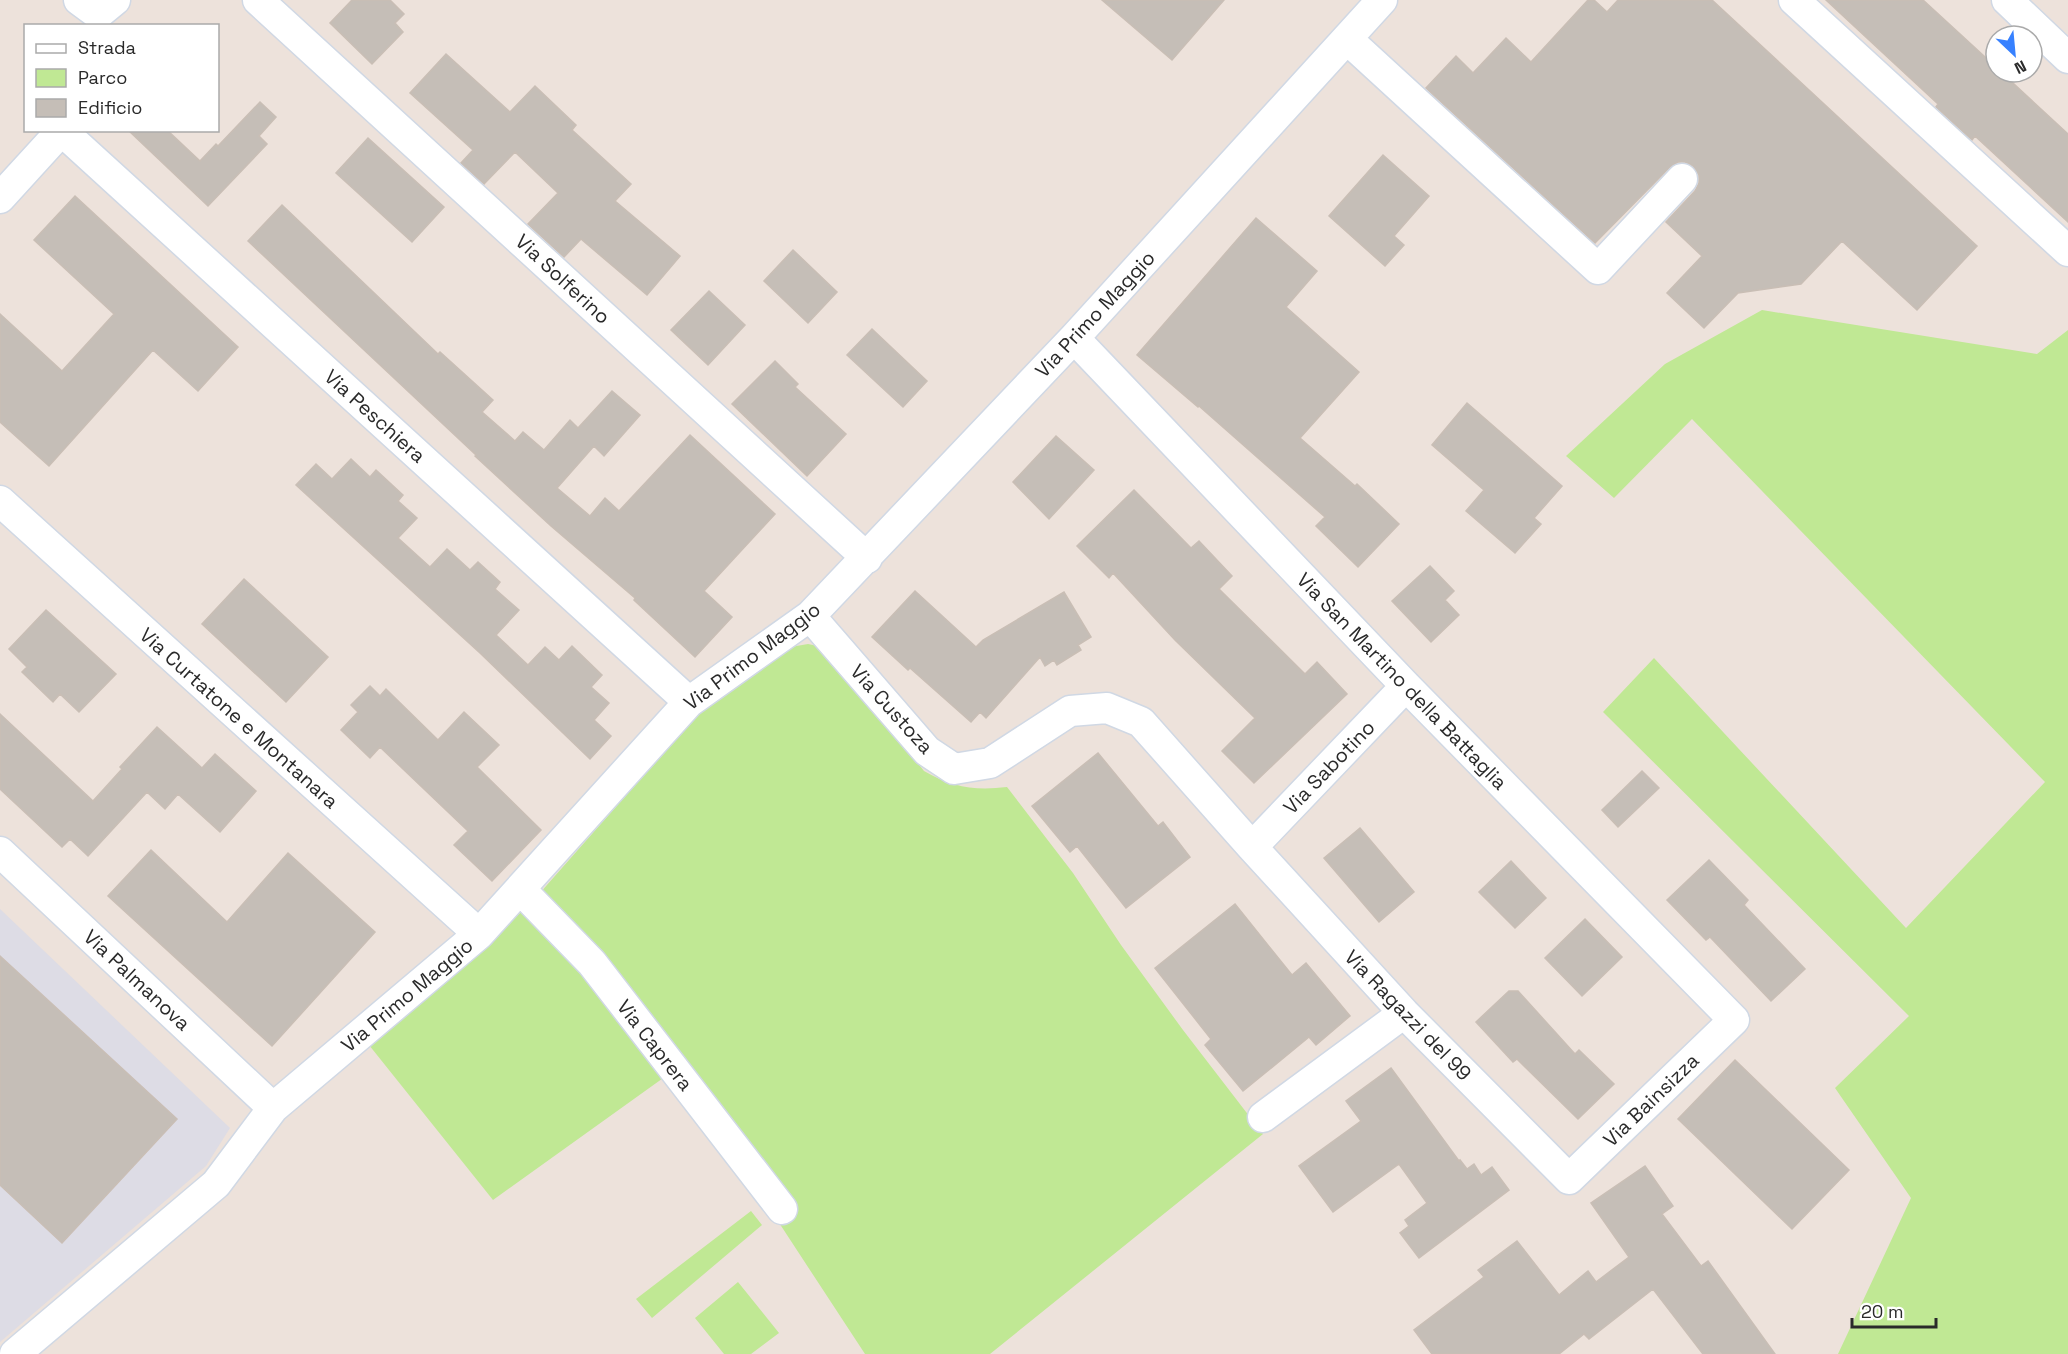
<svg xmlns="http://www.w3.org/2000/svg" width="2068" height="1354" font-family="'Space Grotesk',sans-serif">
<rect width="100%" height="100%" fill="#ede2db"/>
<!-- industrial -->
<path fill="#dddce5" d="M 0,909 L 230,1128 L 206,1166 L 0,1342 Z"/>
<!-- green -->
<path fill="#c0e894" d="M 1762,310 L 2037,354 L 2068,330 L 2068,1354 L 1838,1354 L 1911,1198 L 1835,1088 L 1909,1016 L 1603,712 L 1654,658 L 1906,928 L 2045,782 L 1692,419 L 1614,498 L 1566,456 L 1665,364 Z
M 808,644 L 827,648 L 924,771 C 952,787 974,791 1007,787 L 1073,873 L 1121,945 L 1183,1030 L 1263,1134 L 990,1354 L 865,1354 L 728,1145 L 539,894 L 704,707 L 785,648 Z
M 527,907 L 666,1076 L 493,1200 L 369,1045 Z
M 751,1211 L 762,1225 L 652,1318 L 636,1299 Z
M 738,1282 L 779,1333 L 751,1354 L 724,1354 L 695,1318 Z"/>
<!-- building -->
<path fill="#c5beb7" stroke="#c9beb5" stroke-width="1.5" d="M 352,0 L 390,0 L 404,14 L 395,23 L 403,32 L 372,64 L 330,23 Z
M 1102,0 L 1224,0 L 1172,60 Z
M 1588,0 L 1594,0 L 1607,12 L 1618,0 L 1712,0 L 1977,246 L 1917,310 L 1842,241 L 1801,284 L 1738,293 L 1704,328 L 1667,293 L 1702,256 L 1666,222 L 1695,191 L 1699,183 L 1699,175 L 1693,166 L 1685,162 L 1678,162 L 1670,167 L 1595,243 L 1426,88 L 1456,56 L 1473,73 L 1506,38 L 1531,62 Z
M 1826,0 L 1923,0 L 1996,67 L 1996,72 L 2001,72 L 2068,134 L 2068,222 L 1975,136 L 1972,140 L 1936,107 L 1938,104 Z
M 446,54 L 510,112 L 535,86 L 576,125 L 572,130 L 631,184 L 615,201 L 680,256 L 647,295 L 581,239 L 564,257 L 528,224 L 558,193 L 515,152 L 484,184 L 461,163 L 473,150 L 410,93 Z
M 260,102 L 276,117 L 259,136 L 267,144 L 208,206 L 128,130 L 167,130 L 200,161 L 216,144 L 218,146 Z
M 368,138 L 444,207 L 412,242 L 336,173 Z
M 1383,155 L 1429,196 L 1394,236 L 1404,245 L 1385,266 L 1329,216 Z
M 75,196 L 238,347 L 198,391 L 153,350 L 49,466 L 0,422 L 0,314 L 62,371 L 114,314 L 34,240 Z
M 282,205 L 438,354 L 440,352 L 493,400 L 482,412 L 515,441 L 523,432 L 544,450 L 570,420 L 578,428 L 612,391 L 640,415 L 604,456 L 594,446 L 557,488 L 590,516 L 605,498 L 619,511 L 690,435 L 775,514 L 704,591 L 732,617 L 695,657 L 634,600 L 635,598 L 551,526 L 475,456 L 476,455 L 248,241 Z
M 1256,218 L 1317,271 L 1286,307 L 1359,372 L 1300,438 L 1355,486 L 1357,484 L 1399,524 L 1358,567 L 1316,526 L 1325,517 L 1199,406 L 1198,407 L 1137,355 Z
M 793,250 L 837,292 L 808,323 L 764,281 Z
M 709,291 L 745,325 L 708,365 L 671,330 Z
M 872,329 L 927,381 L 903,407 L 847,355 Z
M 775,361 L 798,384 L 795,387 L 846,434 L 807,476 L 732,404 Z
M 1467,403 L 1562,486 L 1534,518 L 1541,524 L 1515,553 L 1466,511 L 1484,490 L 1432,445 Z
M 1056,436 L 1094,470 L 1049,519 L 1013,482 Z
M 351,459 L 370,477 L 376,470 L 403,495 L 398,501 L 417,518 L 398,538 L 430,567 L 447,549 L 470,570 L 478,562 L 500,582 L 495,589 L 519,610 L 496,635 L 528,665 L 545,647 L 559,660 L 572,646 L 602,675 L 591,687 L 609,703 L 594,720 L 611,736 L 590,759 L 480,653 L 296,485 L 316,464 L 332,479 Z
M 1134,490 L 1191,548 L 1199,541 L 1232,576 L 1219,589 L 1305,674 L 1317,662 L 1347,694 L 1254,783 L 1222,751 L 1255,718 L 1175,640 L 1113,573 L 1109,578 L 1077,546 Z
M 1430,566 L 1454,591 L 1445,600 L 1459,615 L 1431,642 L 1392,601 Z
M 244,579 L 328,657 L 286,702 L 202,624 Z
M 915,591 L 976,647 L 983,640 L 1064,592 L 1091,637 L 1078,645 L 1081,650 L 1057,665 L 1054,660 L 1045,666 L 1040,657 L 986,718 L 980,712 L 971,722 L 910,668 L 908,670 L 872,637 Z
M 46,610 L 116,674 L 79,712 L 60,694 L 53,702 L 22,672 L 27,667 L 9,649 Z
M 370,686 L 380,696 L 386,689 L 438,740 L 464,712 L 499,745 L 477,767 L 541,830 L 492,881 L 454,845 L 468,831 L 380,747 L 370,758 L 341,730 L 358,712 L 351,705 Z
M 0,714 L 93,801 L 122,769 L 120,767 L 157,727 L 202,768 L 215,754 L 256,791 L 220,832 L 178,794 L 165,809 L 147,792 L 88,856 L 70,839 L 62,847 L 0,789 Z
M 1098,753 L 1158,826 L 1163,822 L 1190,857 L 1126,908 L 1077,846 L 1070,852 L 1032,806 Z
M 1642,771 L 1659,788 L 1618,827 L 1602,810 Z
M 1360,828 L 1414,892 L 1379,922 L 1324,858 Z
M 151,850 L 227,922 L 288,853 L 375,932 L 272,1046 L 108,896 Z
M 1709,860 L 1748,900 L 1744,905 L 1805,969 L 1771,1001 L 1710,937 L 1706,940 L 1667,900 Z
M 1511,861 L 1546,898 L 1515,928 L 1479,892 Z
M 1235,904 L 1292,975 L 1306,963 L 1350,1016 L 1316,1045 L 1309,1037 L 1243,1091 L 1205,1045 L 1211,1039 L 1155,968 Z
M 1585,919 L 1622,957 L 1582,996 L 1545,958 Z
M 0,956 L 177,1119 L 62,1243 L 0,1185 Z
M 1509,991 L 1518,991 L 1575,1054 L 1579,1050 L 1614,1084 L 1578,1119 L 1517,1059 L 1513,1062 L 1476,1022 Z
M 1735,1060 L 1849,1170 L 1792,1229 L 1678,1119 Z
M 1391,1068 L 1459,1161 L 1460,1160 L 1467,1169 L 1474,1164 L 1481,1175 L 1492,1167 L 1509,1190 L 1419,1258 L 1400,1233 L 1409,1226 L 1405,1220 L 1427,1203 L 1399,1164 L 1333,1212 L 1299,1166 L 1361,1121 L 1346,1101 Z
M 1645,1166 L 1673,1206 L 1662,1214 L 1701,1266 L 1708,1261 L 1775,1354 L 1703,1354 L 1653,1289 L 1589,1339 L 1584,1334 L 1559,1354 L 1432,1354 L 1414,1330 L 1484,1277 L 1478,1270 L 1517,1241 L 1559,1295 L 1588,1271 L 1596,1282 L 1629,1257 L 1591,1203 Z"/>
<g fill="none" stroke-linecap="round" stroke-linejoin="round">
<defs>
<path id="minor" d="M 79,0 L 98,14 L 115,0
M 258,0 L 867,558
M 1794,0 L 2068,251
M 2007,0 L 2068,58
M 1347,39 L 1598,269 L 1682,179
M 62,131 L 689,702
M 0,198 L 62,130
M 0,501 L 479,934
M 810,616 L 927,751 L 954,769 L 990,763 L 1070,711 L 1107,708 L 1141,722 L 1252,847 L 1404,1013 L 1569,1179 L 1734,1020 L 1406,686 L 1074,338
M 1252,847 L 1406,686
M 0,852 L 273,1108
M 520,889 L 592,963 L 782,1209
M 1263,1117 L 1404,1013
M 15,1354 L 216,1184 L 273,1108 L 479,934 L 689,702 L 810,616 L 1074,338 L 1382,0"/>
</defs>
<!-- minor casing -->
<use href="#minor" stroke="#d0d8e4" stroke-width="33"/>
<!-- minor -->
<use href="#minor" stroke="#fff" stroke-width="30"/>
</g>
<g text-anchor="middle" dominant-baseline="central" stroke-width="5" stroke-linejoin="round" paint-order="stroke">
<!-- street labels -->
<g font-size="20" fill="#2a2a2a" stroke="#fff">
<text transform="translate(563 279) rotate(43)">Via Solferino</text>
<text transform="translate(1095 314) rotate(-47)">Via Primo Maggio</text>
<text transform="translate(375 416) rotate(42)">Via Peschiera</text>
<text transform="translate(752 656) rotate(-37)">Via Primo Maggio</text>
<text transform="translate(1402 681) rotate(46)">Via San Martino della Battaglia</text>
<text transform="translate(892 709) rotate(48)">Via Custoza</text>
<text transform="translate(239 718) rotate(42)">Via Curtatone e Montanara</text>
<text transform="translate(1329 767) rotate(-46)">Via Sabotino</text>
<text transform="translate(137 980) rotate(43)">Via Palmanova</text>
<text transform="translate(407 995) rotate(-40)">Via Primo Maggio</text>
<text transform="translate(1408 1015) rotate(46)">Via Ragazzi del 99</text>
<text transform="translate(655 1045) rotate(52)">Via Caprera</text>
<text transform="translate(1651 1100) rotate(-44)">Via Bainsizza</text>
</g>
</g>
<!-- legend -->
<rect x="24" y="24" width="195" height="108" fill="#ffffff" stroke="#aaaaaa" stroke-width="1.5"/>
<rect x="36" y="44" width="30" height="9" fill="#ffffff" stroke="#aaaaaa" stroke-width="1.5"/>
<text x="78" y="54" font-size="18" fill="#2a2a2a">Strada</text>
<rect x="36" y="69" width="30" height="18" fill="#c0e894" stroke="#aaaaaa" stroke-width="1.5"/>
<text x="78" y="84" font-size="18" fill="#2a2a2a">Parco</text>
<rect x="36" y="99" width="30" height="18" fill="#c5beb7" stroke="#aaaaaa" stroke-width="1.5"/>
<text x="78" y="114" font-size="18" fill="#2a2a2a">Edificio</text>
<!-- north arrow -->
<g transform="translate(2014 54) rotate(154)"><circle r="28" fill="#ffffff" stroke="#aaaaaa" stroke-width="1.5"/>
<path d="M0-4.5L10 22L0 15L-10 22Z" fill="#3781ff"/>
<text y="-9" font-size="16" font-weight="bold" text-anchor="middle" fill="#2a2a2a">N</text>
</g>
<!-- scale -->
<path d="M1852 1318v9h84v-9" fill="none" stroke="#2a2a2a" stroke-width="3"/>
<text x="1861" y="1318" font-size="18" fill="#2a2a2a" stroke="#ffffff" stroke-width="4.5" paint-order="stroke">20 m</text>
</svg>
